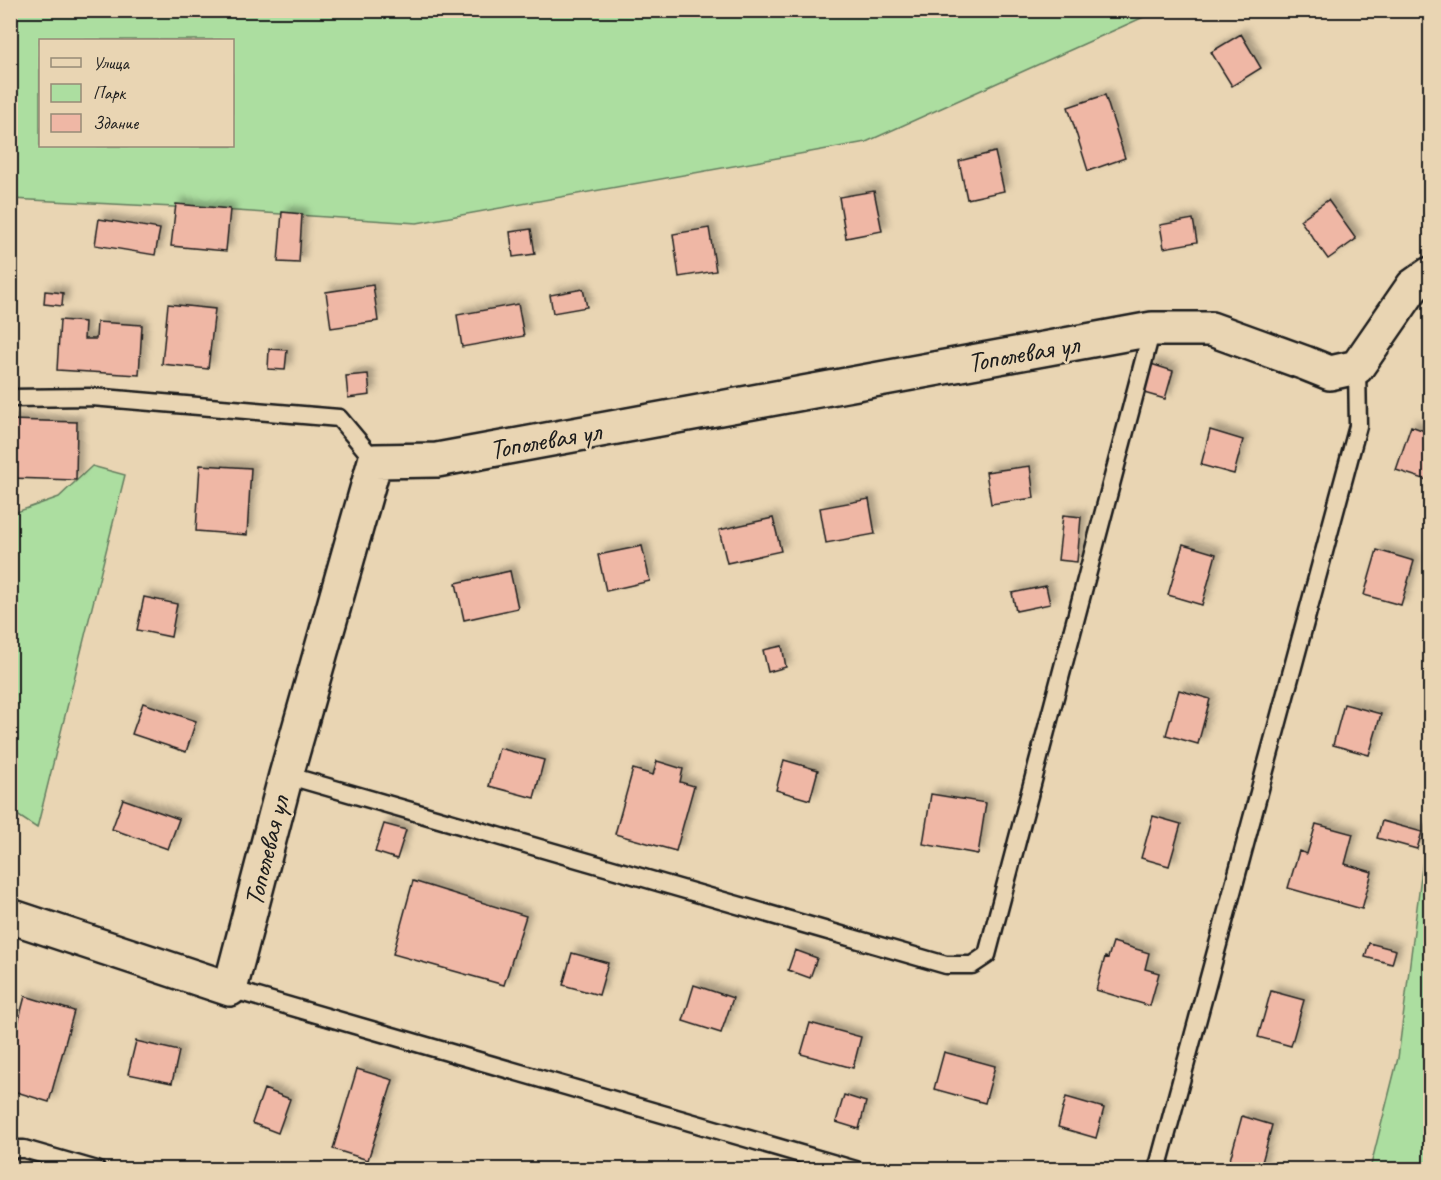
<svg xmlns="http://www.w3.org/2000/svg" width="1441" height="1180" font-family="Caveat,sans-serif">
<defs>
<filter id="shadow"><feDropShadow dx="5.5" dy="-5.5" stdDeviation="3" flood-color="#0004"/></filter>
</defs>
<rect width="100%" height="100%" fill="#e9d5b3"/>
<filter id="ink" filterUnits="userSpaceOnUse"><feTurbulence type="fractalNoise" baseFrequency=".0167" numOctaves="2"/><feDisplacementMap in="SourceGraphic" scale="12" xChannelSelector="R" yChannelSelector="G"/><feConvolveMatrix kernelMatrix="1 2 1 2 8 2 1 2 1" color-interpolation-filters="sRGB"/></filter>
<g filter="url(#ink)">
<!-- green -->
<path fill="#acdea0" stroke="#647d5e" stroke-width="1.5" fill-rule="evenodd" d="M 11,11 L 1157,11 L 866,142 L 417,223 L 174,207 L 11,199 ZM 40,40 L 232,40 L 232,146 L 40,146 Z
M 92,466 L 125,475 L 37,828 L 11,811 L 11,514 L 59,497 Z
M 1430,804 L 1430,1169 L 1370,1169 L 1398,1058 Z"/>
<!-- building -->
<path fill="#efb7a5" stroke="#1c1c1c" stroke-width="1.5" filter="url(#shadow)" d="M 1241,34 L 1261,68 L 1232,86 L 1211,52 Z
M 1105,95 L 1125,158 L 1088,171 L 1068,107 Z
M 995,152 L 1004,191 L 967,199 L 959,161 Z
M 874,191 L 882,231 L 846,238 L 839,197 Z
M 1328,200 L 1356,239 L 1328,259 L 1300,220 Z
M 176,204 L 230,209 L 226,251 L 171,246 Z
M 282,212 L 302,214 L 299,263 L 278,262 Z
M 99,219 L 160,229 L 155,255 L 95,245 Z
M 1193,219 L 1197,242 L 1164,248 L 1160,225 Z
M 709,228 L 716,271 L 679,277 L 673,234 Z
M 531,229 L 535,254 L 513,257 L 510,232 Z
M 373,285 L 378,321 L 331,328 L 326,292 Z
M 583,289 L 587,307 L 553,313 L 550,295 Z
M 45,291 L 63,293 L 62,306 L 44,304 Z
M 168,304 L 215,309 L 208,369 L 162,364 Z
M 518,304 L 524,336 L 462,347 L 457,315 Z
M 60,320 L 85,322 L 84,339 L 96,339 L 97,322 L 142,325 L 139,375 L 57,370 Z
M 269,349 L 287,350 L 285,370 L 268,369 Z
M 1151,364 L 1173,371 L 1165,399 L 1144,393 Z
M 368,374 L 370,395 L 348,398 L 346,376 Z
M 10,420 L 77,422 L 76,480 L 10,478 Z
M 1411,426 L 1430,433 L 1430,481 L 1396,470 Z
M 1210,430 L 1243,440 L 1234,474 L 1201,465 Z
M 200,465 L 251,468 L 247,535 L 196,531 Z
M 1030,466 L 1034,498 L 991,504 L 986,472 Z
M 869,499 L 875,534 L 826,543 L 820,508 Z
M 1063,515 L 1081,517 L 1077,562 L 1058,560 Z
M 773,518 L 781,551 L 727,563 L 719,530 Z
M 1183,544 L 1216,554 L 1202,605 L 1168,595 Z
M 642,546 L 650,581 L 606,591 L 598,555 Z
M 1377,550 L 1414,561 L 1401,605 L 1364,595 Z
M 510,571 L 518,608 L 464,620 L 456,583 Z
M 1046,586 L 1050,604 L 1016,611 L 1012,593 Z
M 144,597 L 177,604 L 171,637 L 137,630 Z
M 782,646 L 786,667 L 768,672 L 763,650 Z
M 1179,690 L 1210,699 L 1198,744 L 1166,735 Z
M 143,703 L 196,721 L 186,752 L 132,734 Z
M 1344,704 L 1381,714 L 1369,755 L 1333,745 Z
M 499,748 L 544,760 L 534,798 L 489,786 Z
M 784,760 L 818,770 L 810,800 L 776,790 Z
M 657,761 L 683,769 L 680,782 L 694,786 L 676,851 L 615,834 L 633,769 L 653,775 Z
M 931,794 L 986,803 L 978,854 L 923,844 Z
M 123,799 L 179,819 L 168,849 L 112,829 Z
M 1153,816 L 1181,824 L 1169,866 L 1141,858 Z
M 1382,821 L 1422,832 L 1417,849 L 1377,838 Z
M 384,824 L 406,830 L 397,859 L 375,852 Z
M 1316,824 L 1353,834 L 1345,864 L 1372,872 L 1362,909 L 1288,888 L 1299,851 L 1307,854 Z
M 413,881 L 526,916 L 504,985 L 393,954 Z
M 1113,942 L 1149,953 L 1145,969 L 1159,973 L 1150,1006 L 1096,990 L 1105,957 L 1108,958 Z
M 1369,943 L 1396,950 L 1392,964 L 1365,957 Z
M 795,950 L 817,958 L 810,978 L 788,970 Z
M 572,953 L 608,963 L 599,995 L 563,985 Z
M 694,985 L 733,998 L 721,1033 L 683,1021 Z
M 1271,991 L 1304,1000 L 1291,1046 L 1258,1037 Z
M 25,996 L 74,1011 L 49,1102 L 10,1090 L 10,1054 Z
M 810,1023 L 861,1037 L 853,1068 L 801,1054 Z
M 136,1041 L 179,1051 L 172,1083 L 128,1074 Z
M 944,1052 L 995,1066 L 985,1103 L 934,1089 Z
M 357,1069 L 393,1080 L 368,1160 L 333,1149 Z
M 264,1089 L 290,1099 L 278,1133 L 252,1123 Z
M 844,1095 L 866,1102 L 859,1129 L 836,1122 Z
M 1066,1097 L 1104,1108 L 1096,1138 L 1058,1127 Z
M 1242,1116 L 1272,1125 L 1260,1170 L 1235,1170 L 1228,1167 Z"/>
<g fill="none" stroke-linecap="round" stroke-linejoin="round">
<defs>
<path id="lane" d="M 10,398 L 92,397 L 339,418 L 375,461
M 286,775 L 946,965 L 972,965 L 987,955 L 1152,329
M 230,989 L 856,1170
M 10,1149 L 24,1149 L 97,1170
M 1157,1170 L 1358,426 L 1357,367"/>
<path id="street" d="M 10,916 L 230,989 L 286,775 L 375,461 L 437,460 L 1152,329 L 1211,329 L 1305,363 L 1330,373 L 1357,367 L 1413,286 L 1430,274"/>
</defs>
<!-- lane casing -->
<use href="#lane" stroke="#1c1c1c" stroke-width="21"/>
<!-- street casing -->
<use href="#street" stroke="#1c1c1c" stroke-width="38"/>
<!-- lane -->
<use href="#lane" stroke="#e9d5b3" stroke-width="16"/>
<!-- street -->
<use href="#street" stroke="#e9d5b3" stroke-width="33"/>
</g>
</g>
<g text-anchor="middle" dominant-baseline="central" stroke-width="5" stroke-linejoin="round" paint-order="stroke">
<!-- street labels -->
<g font-size="28" fill="#1c1c1c" stroke="#e9d5b3">
<text transform="translate(1023 353) rotate(-10)">Тополевая ул</text>
<text transform="translate(545 440) rotate(-10)">Тополевая ул</text>
<text transform="translate(266 851) rotate(-76)">Тополевая ул</text>
</g>
</g>
<!-- margin -->
<rect width="1441" height="1180" fill="none" stroke="#e9d5b3" stroke-width="36"/>
<rect x="18" y="18" width="1405" height="1144" fill="none" stroke="#1c1c1c" stroke-width="2" filter="url(#ink)"/>
<!-- legend -->
<rect x="39" y="39" width="195" height="108" fill="#e9d5b3" stroke="#978b77" stroke-width="1.5"/>
<rect x="51" y="58" width="30" height="9" fill="#e9d5b3" stroke="#978b77" stroke-width="1.5"/>
<text x="93" y="69" font-size="18" fill="#1c1c1c">Улица</text>
<rect x="51" y="84" width="30" height="18" fill="#acdea0" stroke="#978b77" stroke-width="1.5"/>
<text x="93" y="99" font-size="18" fill="#1c1c1c">Парк</text>
<rect x="51" y="114" width="30" height="18" fill="#efb7a5" stroke="#978b77" stroke-width="1.5"/>
<text x="93" y="129" font-size="18" fill="#1c1c1c">Здание</text>
</svg>
